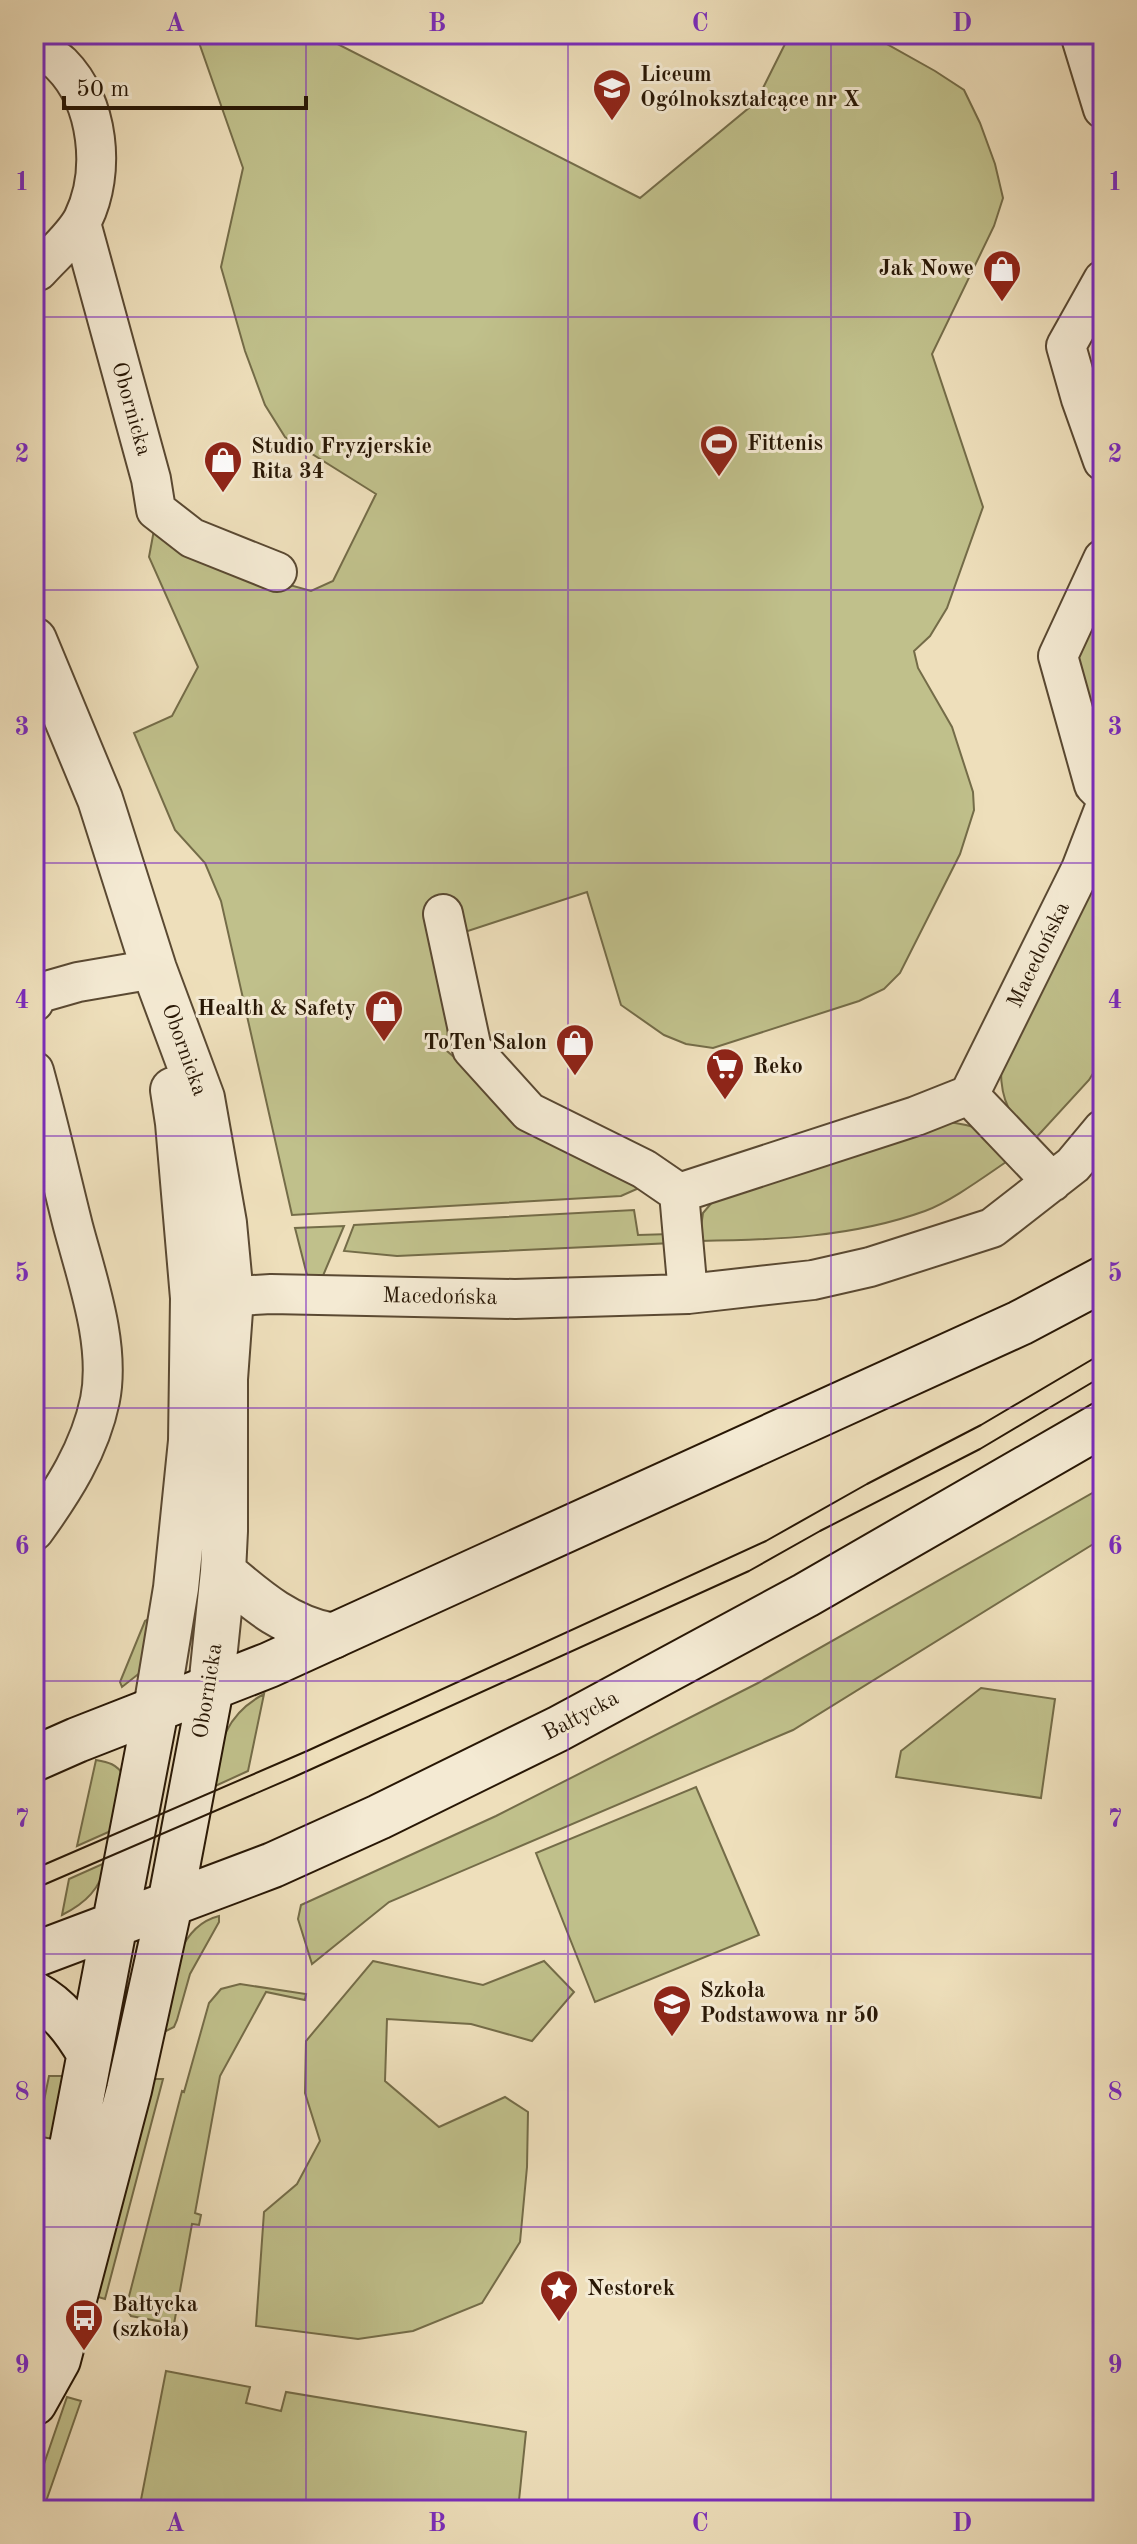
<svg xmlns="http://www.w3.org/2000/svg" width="1137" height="2544" font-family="'Old Standard TT',serif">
<rect width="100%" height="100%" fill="#eedfbb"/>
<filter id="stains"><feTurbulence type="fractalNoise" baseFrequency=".0025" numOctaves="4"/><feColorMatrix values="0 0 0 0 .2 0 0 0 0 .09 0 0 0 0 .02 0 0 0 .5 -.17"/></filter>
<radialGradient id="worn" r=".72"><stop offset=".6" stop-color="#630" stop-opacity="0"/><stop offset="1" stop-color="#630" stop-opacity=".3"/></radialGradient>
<!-- green -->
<path fill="#c0c08b" stroke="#746c48" stroke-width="2" d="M 196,34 L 318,34 L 640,198 L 756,102 L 790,34 L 866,34 L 883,42 L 935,71 L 964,90 L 980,123 L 995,164 L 1003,198 L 994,226 L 932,354 L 983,507 L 947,608 L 930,636 L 914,651 L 918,668 L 952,727 L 973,792 L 974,810 L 960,854 L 900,973 L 884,989 L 859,1001 L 713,1048 L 686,1044 L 664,1035 L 621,1005 L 587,892 L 431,943 L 449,981 L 447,1051 L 499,1096 L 648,1184 L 621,1196 L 292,1215 L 221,901 L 205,863 L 175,830 L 134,733 L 172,716 L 198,667 L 149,557 L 154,530 L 247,573 L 311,591 L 333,581 L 376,494 L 285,437 L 265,405 L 245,351 L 221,267 L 243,168 Z
M 1103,589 L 1103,758 L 1077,677 L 1081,631 Z
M 1103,859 L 1103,1057 L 1089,1080 L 1033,1141 C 1011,1116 1000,1102 1001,1067 Z
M 943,1122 C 978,1124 992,1132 1015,1156 C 989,1173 954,1200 925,1211 C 853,1237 776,1240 699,1241 L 703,1213 L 714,1200 Z
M 634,1210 L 638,1235 L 671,1234 L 672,1243 L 397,1256 L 344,1251 L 354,1225 Z
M 344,1226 L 322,1278 L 307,1275 L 295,1228 Z
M 1103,1487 L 1103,1538 L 793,1730 L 389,1902 L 312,1964 L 298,1919 L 301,1905 L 496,1816 L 758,1683 Z
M 157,1614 L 141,1672 L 122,1687 L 120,1682 L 145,1621 Z
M 981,1688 L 1055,1699 L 1041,1798 L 896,1777 L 901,1751 Z
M 264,1694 L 248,1771 L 213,1787 C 220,1745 223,1716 264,1694 Z
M 96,1760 C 108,1762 117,1764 124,1776 L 113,1830 L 77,1846 Z
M 696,1787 L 759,1935 L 595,2002 L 536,1853 Z
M 107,1862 C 100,1889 86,1903 62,1915 L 69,1879 Z
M 219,1916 L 219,1922 L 190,1974 L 177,2020 L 174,2027 L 162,2033 C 170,1993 171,1928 219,1916 Z
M 373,1961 L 483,1985 L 544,1961 L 574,1992 L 532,2041 L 471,2024 L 387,2019 L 385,2081 L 439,2127 L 505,2097 L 528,2112 L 527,2167 L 520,2242 L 482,2303 L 413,2331 L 358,2339 L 256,2326 L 264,2212 L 297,2184 L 320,2141 L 305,2093 L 306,2041 Z
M 240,1984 L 306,1994 L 305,2000 L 266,1992 L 220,2076 L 195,2213 L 201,2215 L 199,2225 L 192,2224 L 174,2324 L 131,2316 L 126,2308 L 182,2091 L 184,2092 L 209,2003 L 221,1989 Z
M 49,2076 L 70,2076 L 55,2135 L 49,2139 L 36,2140 Z
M 150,2079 L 163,2079 L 105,2299 L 95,2296 Z
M 166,2371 L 250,2387 L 246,2403 L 281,2411 L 286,2392 L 526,2432 L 518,2510 L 139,2510 Z
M 67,2397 L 81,2401 L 43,2510 L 34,2510 L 34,2493 Z"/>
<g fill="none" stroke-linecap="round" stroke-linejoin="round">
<defs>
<path id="minor" d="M 1080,34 L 1103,109
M 34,49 C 43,53 54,57 61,64 C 99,102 106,172 83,219 C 73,238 52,255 38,271
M 81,223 L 151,479 L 156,510 L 192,538 L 277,572
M 1103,280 L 1066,346 L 1081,399 L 1103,461
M 1103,559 L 1058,656 L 1094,785 L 1103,794
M 443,914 L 472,1049 L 529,1112 L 644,1169 L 679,1193
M 34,1002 L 36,994 L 78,982 L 154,969
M 34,1071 C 48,1122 60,1174 73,1226 C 87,1279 111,1345 100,1400 C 90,1449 63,1491 34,1531
M 1052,1182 L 969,1095 L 1081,869 L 1103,812
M 688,1294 L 679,1193 L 916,1116 L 969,1095
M 201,1298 L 271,1294 L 515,1299 L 688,1294 L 813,1280 L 870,1267 L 992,1228 L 1073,1165 L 1103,1129
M 34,2156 L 69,2162"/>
<path id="tertiary" d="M 34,640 L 100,799 L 154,969 L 202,1098 L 224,1223 L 231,1297 L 225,1379 L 225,1531 L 223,1572 L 211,1688
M 223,1572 C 257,1601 288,1628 333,1636
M 156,1709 L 176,1588 L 191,1441 L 193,1298 L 178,1123 L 173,1090"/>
<path id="secondary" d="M 34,1759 L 77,1740 L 269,1665 L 1020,1323 L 1103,1279
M 34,1955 L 273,1865 L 379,1817 L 558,1729 L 806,1595 L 1103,1424
M 34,1994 C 59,2008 75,2029 89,2053
M 34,2332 L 69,2162 L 156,1709
M 34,2403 L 58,2360 L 129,2090 L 170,1904 L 211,1688"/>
</defs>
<!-- minor casing -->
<use href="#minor" stroke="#5a4932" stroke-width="42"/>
<!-- tertiary casing -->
<use href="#tertiary" stroke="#5a4932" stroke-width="48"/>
<!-- secondary casing -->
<use href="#secondary" stroke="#281705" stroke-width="48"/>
<!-- minor -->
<use href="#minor" stroke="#f4ead3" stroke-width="38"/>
<!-- tertiary -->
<use href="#tertiary" stroke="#f4ead3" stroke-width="44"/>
<!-- secondary -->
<use href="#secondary" stroke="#f4ead3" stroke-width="44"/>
<!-- tram -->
<path stroke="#281705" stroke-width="2" d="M 34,1869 L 307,1751 L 766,1541 L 867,1484 L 981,1425 L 1103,1353
M 34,1889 L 294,1777 L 749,1571 L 820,1531 L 980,1449 L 1103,1376"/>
</g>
<!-- grid -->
<path fill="none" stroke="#7b2cbf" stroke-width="2" stroke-opacity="0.55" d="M 306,34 L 306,2510M 568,34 L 568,2510M 831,34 L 831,2510M 34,317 L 1103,317M 34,590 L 1103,590M 34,863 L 1103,863M 34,1136 L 1103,1136M 34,1408 L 1103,1408M 34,1681 L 1103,1681M 34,1954 L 1103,1954M 34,2227 L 1103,2227"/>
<!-- icons -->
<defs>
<symbol id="school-pin" viewBox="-11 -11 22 30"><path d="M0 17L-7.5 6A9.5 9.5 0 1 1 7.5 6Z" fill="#8f2418" stroke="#f4ead3"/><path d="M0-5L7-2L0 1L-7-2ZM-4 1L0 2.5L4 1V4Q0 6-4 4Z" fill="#fff"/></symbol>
<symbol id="shop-pin" viewBox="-11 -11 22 30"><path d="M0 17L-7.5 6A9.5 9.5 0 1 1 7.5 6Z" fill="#8f2418" stroke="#f4ead3"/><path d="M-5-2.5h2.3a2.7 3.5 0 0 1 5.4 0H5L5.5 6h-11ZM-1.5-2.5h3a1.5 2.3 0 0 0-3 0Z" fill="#fff"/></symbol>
<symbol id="stadium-pin" viewBox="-11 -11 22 30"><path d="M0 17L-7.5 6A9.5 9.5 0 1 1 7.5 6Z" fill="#8f2418" stroke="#f4ead3"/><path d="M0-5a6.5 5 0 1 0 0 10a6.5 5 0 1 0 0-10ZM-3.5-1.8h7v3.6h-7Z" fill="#fff"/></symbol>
<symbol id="supermarket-pin" viewBox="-11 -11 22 30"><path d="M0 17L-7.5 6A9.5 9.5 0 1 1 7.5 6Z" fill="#8f2418" stroke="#f4ead3"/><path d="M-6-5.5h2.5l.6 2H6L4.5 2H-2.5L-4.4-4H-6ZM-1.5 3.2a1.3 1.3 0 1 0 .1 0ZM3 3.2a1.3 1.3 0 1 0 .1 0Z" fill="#fff"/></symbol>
<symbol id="sight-pin" viewBox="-11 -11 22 30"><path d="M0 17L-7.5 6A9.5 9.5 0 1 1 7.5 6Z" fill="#8f2418" stroke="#f4ead3"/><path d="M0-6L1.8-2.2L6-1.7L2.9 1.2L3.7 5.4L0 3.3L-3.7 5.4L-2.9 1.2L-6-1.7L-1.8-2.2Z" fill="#fff"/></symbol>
<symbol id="bus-pin" viewBox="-11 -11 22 30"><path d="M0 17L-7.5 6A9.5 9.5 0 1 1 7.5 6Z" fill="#8f2418" stroke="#f4ead3"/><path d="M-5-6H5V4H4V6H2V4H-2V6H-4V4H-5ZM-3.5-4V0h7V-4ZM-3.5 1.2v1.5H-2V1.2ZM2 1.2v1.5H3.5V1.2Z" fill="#fff"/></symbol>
</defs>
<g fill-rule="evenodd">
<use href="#school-pin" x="590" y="66" width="44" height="60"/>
<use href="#shop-pin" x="980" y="247" width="44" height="60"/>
<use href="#stadium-pin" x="697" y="422" width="44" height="60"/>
<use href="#shop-pin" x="201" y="438" width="44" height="60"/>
<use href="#shop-pin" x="362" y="987" width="44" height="60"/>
<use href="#shop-pin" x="553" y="1021" width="44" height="60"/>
<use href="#supermarket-pin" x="703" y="1045" width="44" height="60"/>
<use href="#school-pin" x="650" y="1982" width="44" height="60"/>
<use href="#sight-pin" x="537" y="2267" width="44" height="60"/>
<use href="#bus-pin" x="62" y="2296" width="44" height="60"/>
</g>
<g text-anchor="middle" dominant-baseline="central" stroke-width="6" stroke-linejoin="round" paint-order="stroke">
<!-- poi labels -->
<g font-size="22" font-weight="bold" fill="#281705" stroke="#f4ead3" text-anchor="start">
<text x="640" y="75">Liceum<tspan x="640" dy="25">Ogólnokształcące nr X</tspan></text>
<text x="974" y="269" text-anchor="end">Jak Nowe</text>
<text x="747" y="444">Fittenis</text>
<text x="251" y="447">Studio Fryzjerskie<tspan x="251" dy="25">Rita 34</tspan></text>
<text x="356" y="1009" text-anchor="end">Health &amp; Safety</text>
<text x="547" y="1043" text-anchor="end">ToTen Salon</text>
<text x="753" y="1067">Reko</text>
<text x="700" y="1991">Szkoła<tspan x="700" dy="25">Podstawowa nr 50</tspan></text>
<text x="587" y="2289">Nestorek</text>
<text x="112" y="2305">Bałtycka<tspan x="112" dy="25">(szkoła)</tspan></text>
</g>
<!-- street labels -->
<g font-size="22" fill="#281705" stroke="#f4ead3">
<text transform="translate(131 409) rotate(74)">Obornicka</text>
<text transform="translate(1039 955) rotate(-64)">Macedońska</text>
<text transform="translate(184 1050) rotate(70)">Obornicka</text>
<text transform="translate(440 1297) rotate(1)">Macedońska</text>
<text transform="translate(208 1691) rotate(-81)">Obornicka</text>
<text transform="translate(581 1716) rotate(-28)">Bałtycka</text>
</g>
</g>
<!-- margin -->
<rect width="1137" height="2544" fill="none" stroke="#eedfbb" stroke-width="88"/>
<!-- scale -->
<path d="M64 96v12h242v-12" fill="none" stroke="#281705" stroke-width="4"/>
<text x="76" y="96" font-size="24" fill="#281705" stroke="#f4ead3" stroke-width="6" paint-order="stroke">50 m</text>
<rect x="44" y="44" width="1049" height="2456" fill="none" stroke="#7b2cbf" stroke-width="3"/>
<g font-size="26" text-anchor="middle" font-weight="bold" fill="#7b2cbf">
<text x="175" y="31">A</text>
<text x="437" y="31">B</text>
<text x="700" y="31">C</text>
<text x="962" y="31">D</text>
<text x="22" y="190">1</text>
<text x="1115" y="190">1</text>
<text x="22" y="462">2</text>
<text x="1115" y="462">2</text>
<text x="22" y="735">3</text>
<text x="1115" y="735">3</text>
<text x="22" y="1008">4</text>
<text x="1115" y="1008">4</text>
<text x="22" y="1281">5</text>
<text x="1115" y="1281">5</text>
<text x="22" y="1554">6</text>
<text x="1115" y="1554">6</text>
<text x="22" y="1827">7</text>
<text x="1115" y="1827">7</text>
<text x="22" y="2100">8</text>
<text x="1115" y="2100">8</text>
<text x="22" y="2373">9</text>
<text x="1115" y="2373">9</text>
<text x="175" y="2531">A</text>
<text x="437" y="2531">B</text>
<text x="700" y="2531">C</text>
<text x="962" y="2531">D</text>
</g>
<rect width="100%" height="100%" filter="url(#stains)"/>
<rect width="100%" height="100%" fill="url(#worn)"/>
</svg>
